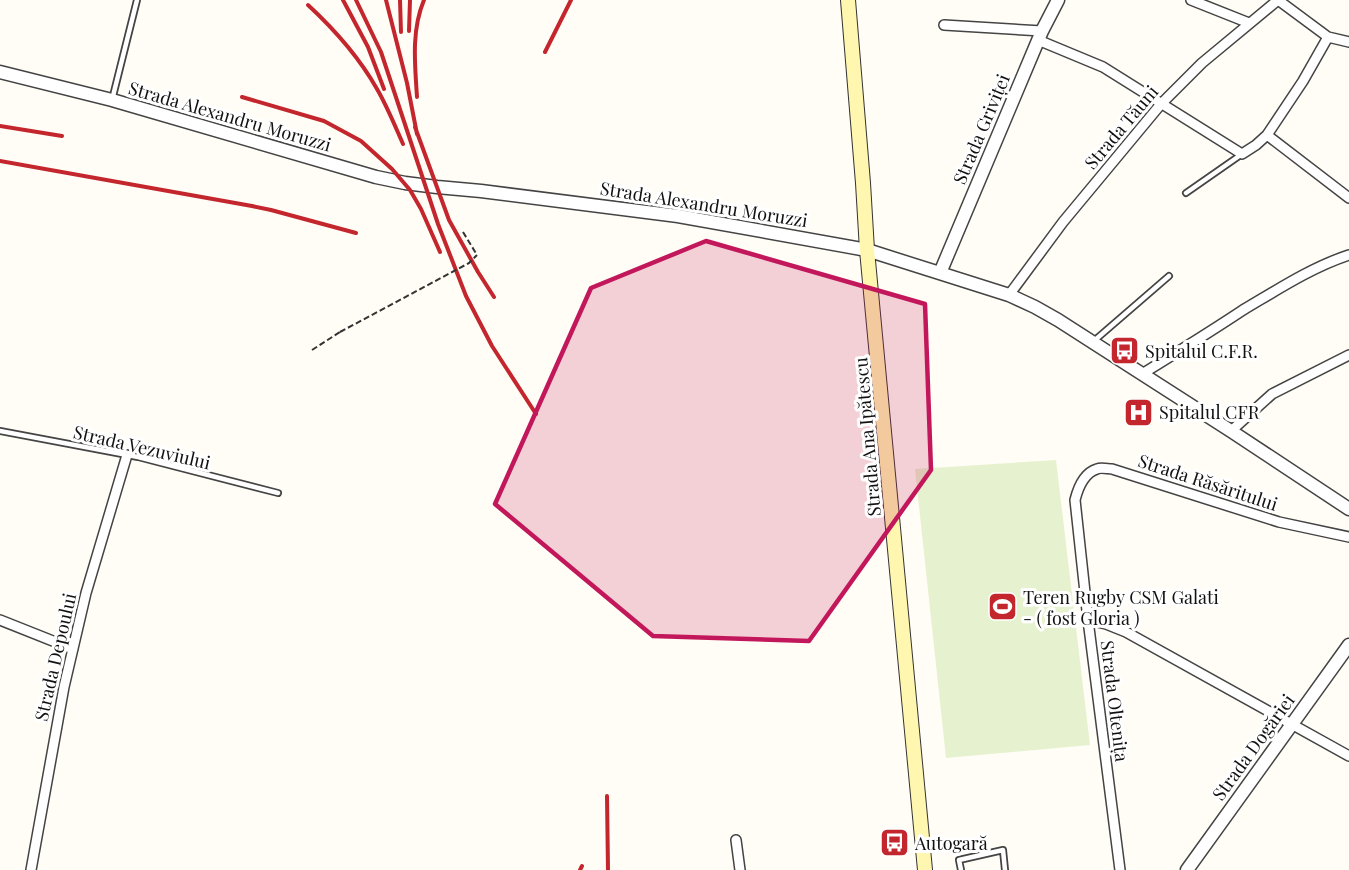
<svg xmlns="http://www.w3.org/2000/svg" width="1349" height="870" font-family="'Playfair Display',serif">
<rect width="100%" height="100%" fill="#fffdf5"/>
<!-- pitch -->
<path fill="#e6f2cf" d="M 1056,460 L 1090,745 L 946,758 L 915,469 Z"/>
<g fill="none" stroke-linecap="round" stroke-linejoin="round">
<defs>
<path id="service" d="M 112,100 L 137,0
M 1186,193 L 1242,154
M 1095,340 L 1169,276
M 0,431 L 138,457 L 278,493
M 961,870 L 959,860 L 1003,850 L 1005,870"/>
<path id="minor" d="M 1191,0 L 1249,23
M 1278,0 L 1328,37 L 1349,42
M 944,25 L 1042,31
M 1038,40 L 1103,67 L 1242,154 L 1256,145 L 1267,135 L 1303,81 L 1328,37
M 1267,135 L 1349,198
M 1009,295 L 1063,222 L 1161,104 L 1202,63 L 1278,0
M 1142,374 C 1176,353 1210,332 1243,310 C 1277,290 1312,267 1349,255
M 1231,431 L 1272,394 L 1349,355
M 0,620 L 73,649
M 1088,620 L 1106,624 L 1126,632 L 1349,756
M 736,840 L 740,870
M 31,870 L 64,687 L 86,593 L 127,455
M 1120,870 L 1088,620 L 1075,500 C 1078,488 1084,473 1097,469 C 1101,467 1108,469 1112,469 L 1279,522 L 1349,537"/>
<path id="tertiary" d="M 0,72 L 112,100 L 376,177 L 405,183 L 437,187 L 481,191 L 678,216 L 867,250 L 1009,295 L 1035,307 L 1058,320 L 1231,431 L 1349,509
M 940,273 L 1042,31 L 1058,0
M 1187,870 L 1349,645"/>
<path id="secondary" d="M 848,0 L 863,183 L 867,250 L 925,870"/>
</defs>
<!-- service casing -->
<use href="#service" stroke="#444" stroke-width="8"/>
<!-- minor casing -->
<use href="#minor" stroke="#444" stroke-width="12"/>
<!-- tertiary casing -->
<use href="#tertiary" stroke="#444" stroke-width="15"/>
<!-- secondary casing -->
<use href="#secondary" stroke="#333" stroke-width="16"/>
<!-- path -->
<path stroke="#333" stroke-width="2" stroke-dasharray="6 3" stroke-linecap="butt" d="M 463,232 L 477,255
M 312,350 L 340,332"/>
<!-- service -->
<use href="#service" stroke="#fff" stroke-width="4.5"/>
<!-- minor -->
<use href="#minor" stroke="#fff" stroke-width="9"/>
<!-- tertiary -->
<use href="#tertiary" stroke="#fff" stroke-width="12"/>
<!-- secondary -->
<use href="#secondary" stroke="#fff6b0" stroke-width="14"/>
<!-- rail -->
<path stroke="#c4262e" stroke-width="4" d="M 343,0 L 368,47 L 384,89
M 356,0 L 381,52 L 438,224 L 466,296 L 492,346 L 536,414
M 386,0 L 407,83 L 417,134
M 400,0 L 401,32
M 308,5 C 335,30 359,57 377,89 C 387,106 395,126 403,144
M 409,31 L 410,0
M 545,52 L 571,0
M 242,97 L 324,121 L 361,141 L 392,169 L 410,190 L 421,209 L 440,252
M 417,97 C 415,65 411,31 424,0
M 0,126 L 62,136
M 415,127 L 449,220 L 478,272 L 494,297
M 0,161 L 252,206 L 271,210 L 356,233
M 607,796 L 608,870
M 580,870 L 582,866"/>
<!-- path-bridge -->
<path stroke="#333" stroke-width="2" stroke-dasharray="6 3" stroke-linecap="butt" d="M 340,332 L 469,263 L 477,255"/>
</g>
<!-- marked area -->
<path fill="#c2185b" fill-opacity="0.2" stroke="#c2185b" stroke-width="4.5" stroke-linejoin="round" d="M 706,241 L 925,304 L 931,470 L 809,641 L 653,636 L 495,504 L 591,288 Z"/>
<!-- icons -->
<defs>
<symbol id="bus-square" viewBox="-11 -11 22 22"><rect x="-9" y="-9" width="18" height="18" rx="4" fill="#c4262e" stroke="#fff"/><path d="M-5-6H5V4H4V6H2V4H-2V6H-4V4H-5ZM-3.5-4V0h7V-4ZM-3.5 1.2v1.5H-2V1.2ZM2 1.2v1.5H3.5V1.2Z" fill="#fff"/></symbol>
<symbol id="hospital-square" viewBox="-11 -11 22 22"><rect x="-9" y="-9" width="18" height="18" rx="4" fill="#c4262e" stroke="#fff"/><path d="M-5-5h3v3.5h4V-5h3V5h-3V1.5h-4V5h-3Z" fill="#fff"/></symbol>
<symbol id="stadium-square" viewBox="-11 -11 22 22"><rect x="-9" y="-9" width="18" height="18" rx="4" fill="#c4262e" stroke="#fff"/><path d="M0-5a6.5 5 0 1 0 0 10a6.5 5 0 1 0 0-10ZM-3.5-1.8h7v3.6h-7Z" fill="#fff"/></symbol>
</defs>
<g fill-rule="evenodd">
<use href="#bus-square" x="1108" y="334" width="33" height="33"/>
<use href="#hospital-square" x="1122" y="396" width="33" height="33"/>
<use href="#stadium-square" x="986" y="590" width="33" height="33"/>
<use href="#bus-square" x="878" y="826" width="33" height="33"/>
</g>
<g text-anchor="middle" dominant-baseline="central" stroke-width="6" stroke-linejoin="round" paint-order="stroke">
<!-- street labels -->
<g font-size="18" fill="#111" stroke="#fff">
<text transform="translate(230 116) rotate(16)">Strada Alexandru Moruzzi</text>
<text transform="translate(1121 127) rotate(-50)">Strada Tăuni</text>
<text transform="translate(981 129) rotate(-67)">Strada Griviței</text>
<text transform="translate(704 204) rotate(9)">Strada Alexandru Moruzzi</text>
<text transform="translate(867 437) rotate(-95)">Strada Ana Ipătescu</text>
<text transform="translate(142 447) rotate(13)">Strada Vezuviului</text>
<text transform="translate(1208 482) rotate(18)">Strada Răsăritului</text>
<text transform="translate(55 657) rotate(-77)">Strada Depoului</text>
<text transform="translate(1115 701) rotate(83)">Strada Oltenița</text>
<text transform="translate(1253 747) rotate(-54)">Strada Dogăriei</text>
</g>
<!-- poi labels -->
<g font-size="18" fill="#111" stroke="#fff" text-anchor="start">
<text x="1145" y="351">Spitalul C.F.R.</text>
<text x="1159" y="412">Spitalul CFR</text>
<text x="1023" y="597">Teren Rugby CSM Galati<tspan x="1023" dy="21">- ( fost Gloria )</tspan></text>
<text x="915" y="843">Autogară</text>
</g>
</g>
</svg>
